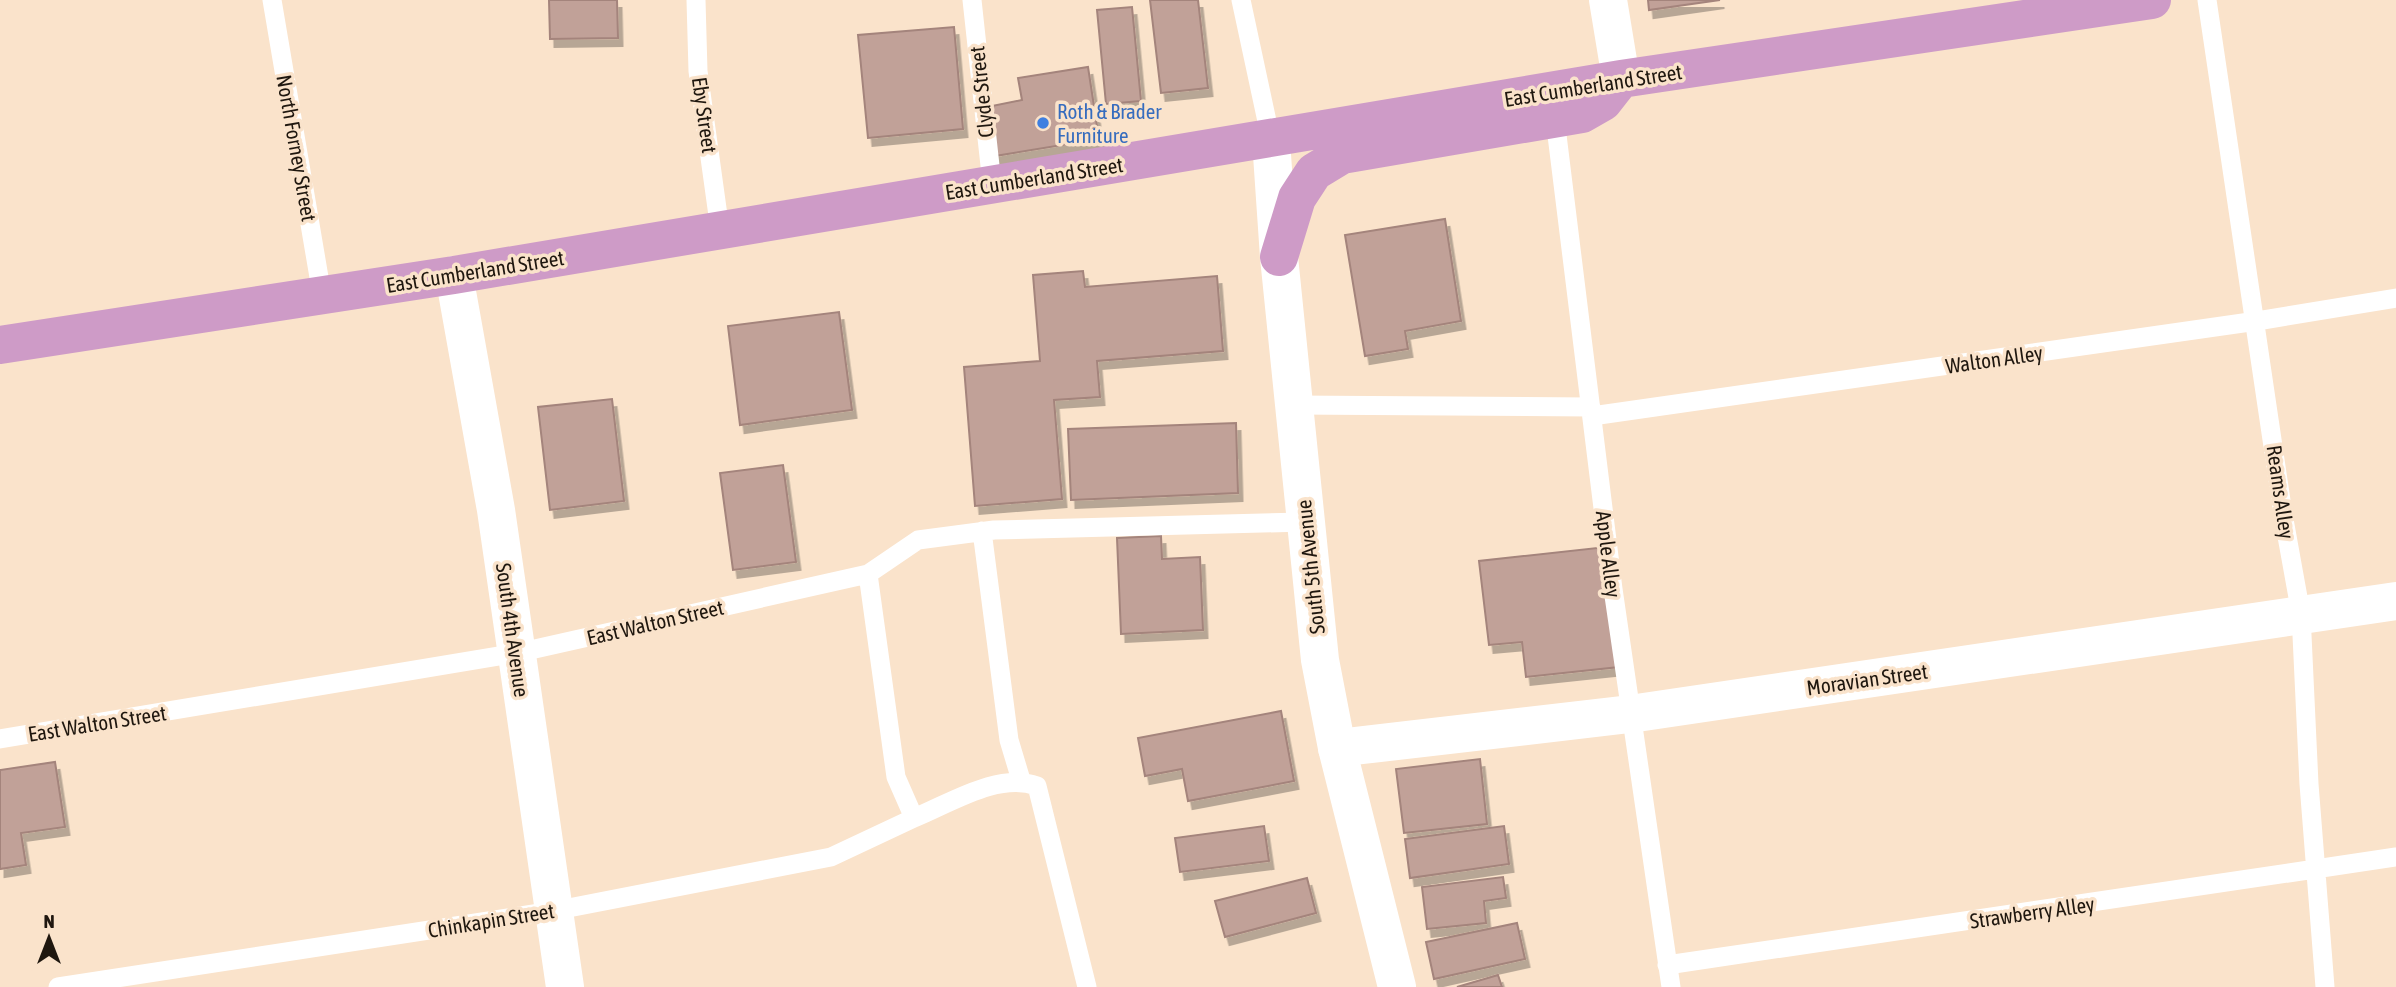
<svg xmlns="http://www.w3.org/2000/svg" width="2396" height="987" font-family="'Asap Condensed',sans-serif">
<defs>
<filter id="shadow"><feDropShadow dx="4.5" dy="8" stdDeviation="0" flood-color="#0004"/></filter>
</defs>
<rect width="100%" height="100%" fill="#fae3cb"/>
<!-- building -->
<path fill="#c1a198" stroke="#a4847c" stroke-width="2" filter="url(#shadow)" d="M 549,0 L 617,0 L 618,38 L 550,39 Z
M 1150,0 L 1198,0 L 1208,88 L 1161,93 Z
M 1648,0 L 1720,0 L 1649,10 Z
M 1132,7 L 1141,101 L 1106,104 L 1097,10 Z
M 954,27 L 963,129 L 868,138 L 858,35 Z
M 1088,67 L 1099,139 L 995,156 L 987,107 L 1022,100 L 1018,78 Z
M 1445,219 L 1461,321 L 1405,331 L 1408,349 L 1365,356 L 1345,235 Z
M 1083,271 L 1085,287 L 1217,276 L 1223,351 L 1097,361 L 1100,397 L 1054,400 L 1062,499 L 975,506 L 964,367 L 1040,361 L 1033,275 Z
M 839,312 L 852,410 L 740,425 L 728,326 Z
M 612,399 L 624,501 L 550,510 L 538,407 Z
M 1236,423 L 1238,493 L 1071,500 L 1068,429 Z
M 783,465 L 796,562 L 733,570 L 720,473 Z
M 1161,536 L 1162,559 L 1200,557 L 1203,630 L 1121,634 L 1117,538 Z
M 1606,547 L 1619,667 L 1526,677 L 1522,642 L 1489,645 L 1479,561 Z
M 1281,711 L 1294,781 L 1188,801 L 1182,769 L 1145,776 L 1138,738 Z
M 1480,759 L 1487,824 L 1404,833 L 1396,769 Z
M 55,762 L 65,827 L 21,833 L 26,865 L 0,869 L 0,770 Z
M 1264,826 L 1269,861 L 1180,872 L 1175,838 Z
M 1504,826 L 1509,864 L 1410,878 L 1405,839 Z
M 1503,877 L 1506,898 L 1484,901 L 1486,923 L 1427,929 L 1422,887 Z
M 1307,878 L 1316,913 L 1225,937 L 1215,901 Z
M 1517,923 L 1525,959 L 1434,979 L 1426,942 Z
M 1498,975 L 1502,987 L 1457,987 Z"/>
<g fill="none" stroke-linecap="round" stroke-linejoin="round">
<!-- service -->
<path stroke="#fff" stroke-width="19" d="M 272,0 L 322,295
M 696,0 L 698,71 L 720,230
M 972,0 L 992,184
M 1241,0 L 1271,140
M 2207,0 L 2283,514 L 2301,614 L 2309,784 L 2325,987
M 1555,119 L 1613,589 L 1671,987
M 1293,405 L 1591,407
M 1592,416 L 2257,321 L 2396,298
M 982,531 L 1009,740 L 1021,780
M 868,574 L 896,777 L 914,818 C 951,803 998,772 1037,786 L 1087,987
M 0,739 L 517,653 L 868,574 L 918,540 L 994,530 L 1304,522
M 1667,965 L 2396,857
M 58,987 L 553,911 L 831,857 L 914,818"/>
<!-- minor -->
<path stroke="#fff" stroke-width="38" d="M 454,275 L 496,510 L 565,987
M 1337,748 L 1630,714 L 2396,601"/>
<!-- tertiary -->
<path stroke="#fff" stroke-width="38" d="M 1608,0 L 1621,79"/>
<!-- secondary -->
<path stroke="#fff" stroke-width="38" d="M 1271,140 L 1279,257 L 1320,660 L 1337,748 L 1397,987"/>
<!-- trunk -->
<path stroke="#ce9bc7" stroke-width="38" d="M 1279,257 L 1297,198 L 1314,172 L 1342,155 L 1582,114 L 1603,102 L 1621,79
M 0,345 L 454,275 L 1621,79 L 2152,0"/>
</g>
<!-- markers -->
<circle fill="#3f7fe0" stroke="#fae3cb" stroke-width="2.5" cx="1043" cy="123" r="7"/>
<g text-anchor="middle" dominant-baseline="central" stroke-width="7" stroke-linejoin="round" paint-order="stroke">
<!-- street labels -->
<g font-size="21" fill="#1f170f" stroke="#fae3cb">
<text transform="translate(1593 85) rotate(-9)">East Cumberland Street</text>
<text transform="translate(981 92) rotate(-96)">Clyde Street</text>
<text transform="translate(705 115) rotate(82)">Eby Street</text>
<text transform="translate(297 148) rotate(80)">North Forney Street</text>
<text transform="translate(1034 178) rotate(-9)">East Cumberland Street</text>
<text transform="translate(475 271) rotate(-9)">East Cumberland Street</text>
<text transform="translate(1994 359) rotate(-8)">Walton Alley</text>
<text transform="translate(2281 492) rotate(82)">Reams Alley</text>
<text transform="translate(1609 554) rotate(83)">Apple Alley</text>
<text transform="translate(1310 567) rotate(-96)">South 5th Avenue</text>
<text transform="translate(655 622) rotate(-13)">East Walton Street</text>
<text transform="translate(513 630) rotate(82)">South 4th Avenue</text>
<text transform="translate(1867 679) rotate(-8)">Moravian Street</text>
<text transform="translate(97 723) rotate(-9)">East Walton Street</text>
<text transform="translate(2032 912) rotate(-8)">Strawberry Alley</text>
<text transform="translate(491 920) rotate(-9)">Chinkapin Street</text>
</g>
<!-- shop labels -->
<g font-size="21" fill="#366cbe" stroke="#fae3cb" text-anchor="start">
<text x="1057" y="111">Roth &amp; Brader<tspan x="1057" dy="24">Furniture</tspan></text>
</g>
</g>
<!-- north arrow -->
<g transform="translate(49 938)" stroke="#fae3cb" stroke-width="5" paint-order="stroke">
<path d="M0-5L12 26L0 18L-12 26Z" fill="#1f170f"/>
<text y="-10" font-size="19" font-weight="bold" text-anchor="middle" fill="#1f170f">N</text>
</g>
</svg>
